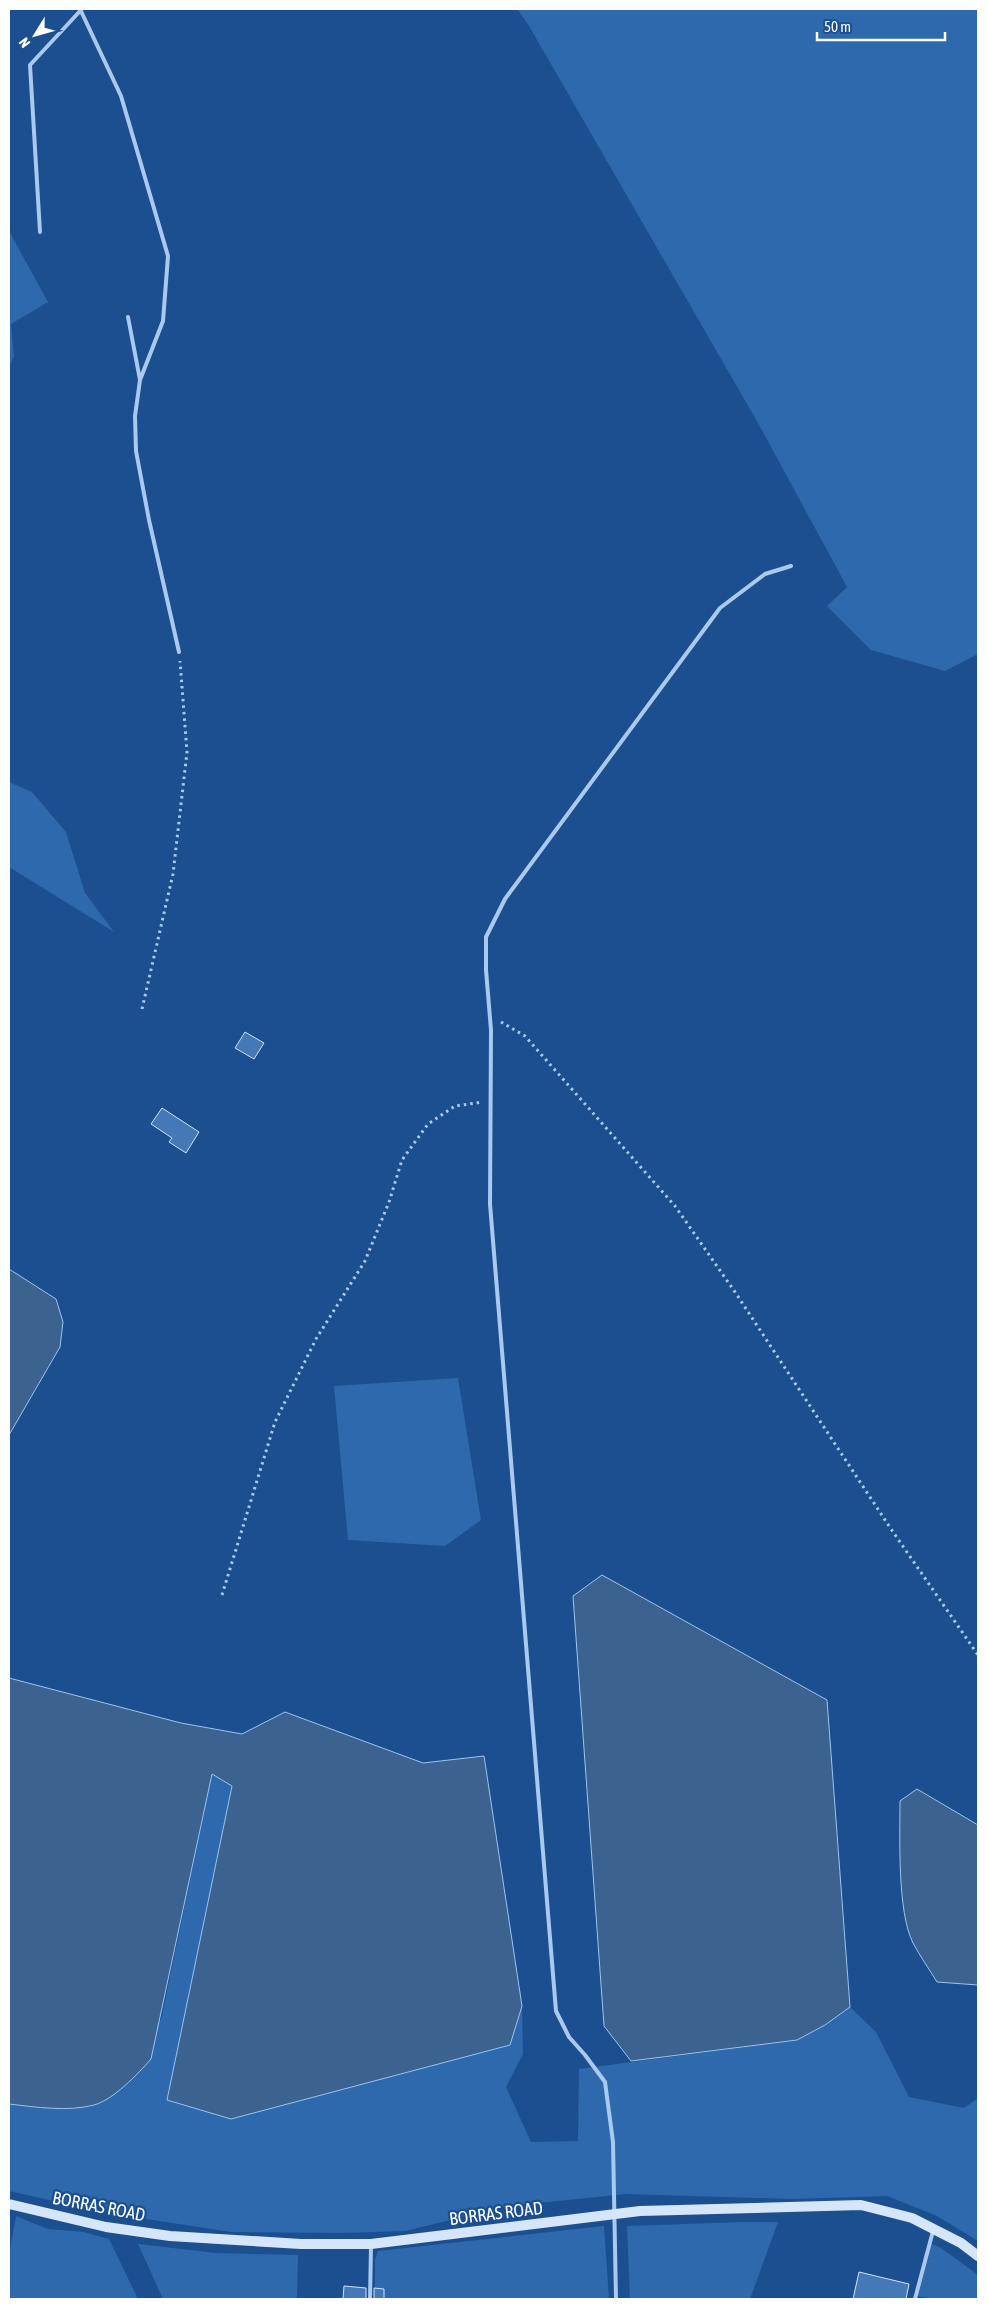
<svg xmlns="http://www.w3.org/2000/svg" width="987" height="2308" font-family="'Asap Condensed',sans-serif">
<rect width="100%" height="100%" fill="#1b4f8f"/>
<!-- green -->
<path fill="#2e69ad" d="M 517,9 L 978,9 L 978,654 L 945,671 L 871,650 L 827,606 L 847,587 L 758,423 L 529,26 Z
M 9,231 L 48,302 L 11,324 L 14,356 L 9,368 Z
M 9,782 L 32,792 L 66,832 L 85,893 L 114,932 L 9,867 Z
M 458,1378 L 481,1520 L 445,1546 L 348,1540 L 334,1386 Z
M 212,1774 L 232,1786 L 167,2100 L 231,2119 L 510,2045 L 522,2006 L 523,2054 L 506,2087 L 531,2142 L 578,2141 L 579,2069 L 797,2040 L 825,2025 L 850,2007 L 876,2032 L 909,2097 L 964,2108 L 978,2098 L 978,2241 L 937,2216 L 887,2196 L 792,2199 L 626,2194 L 509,2206 L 405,2231 L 342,2233 L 231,2232 L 107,2213 L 9,2191 L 9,2104 L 50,2108 L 161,2020 Z
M 16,2216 L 48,2229 L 84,2232 L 109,2239 L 138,2299 L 9,2299 L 9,2254 Z
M 743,2222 L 778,2222 L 750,2299 L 630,2299 L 627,2226 Z
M 604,2226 L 609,2299 L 375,2299 L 375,2260 L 378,2251 Z
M 138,2244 L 216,2253 L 298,2255 L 297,2299 L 163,2299 Z
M 932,2244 L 941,2248 L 978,2275 L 978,2299 L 931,2299 L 918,2296 Z"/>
<!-- water -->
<path fill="#3c6290" stroke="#9cc4f0" d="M 9,1269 L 56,1299 L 63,1322 L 60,1347 L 9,1435 Z
M 602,1575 L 827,1700 L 850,2007 L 825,2025 L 797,2040 L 631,2061 L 604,2026 L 573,1596 Z
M 9,1678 L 181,1723 L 242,1734 L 285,1712 L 423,1763 L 484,1756 L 522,2006 L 510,2045 L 231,2119 L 167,2100 L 232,1786 L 212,1774 L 151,2059 C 138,2074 113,2100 94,2105 C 68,2112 35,2107 9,2104 Z
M 917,1789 L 978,1825 L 978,1985 L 937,1982 C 929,1969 920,1956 913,1943 C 897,1911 900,1837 900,1801 Z"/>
<!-- building -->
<path fill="#4478b7" stroke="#cfe3fa" d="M 245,1032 L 264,1043 L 254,1059 L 235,1048 Z
M 162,1108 L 199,1132 L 186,1153 L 169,1142 L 172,1138 L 151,1124 Z
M 859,2272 L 909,2284 L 906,2299 L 853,2299 Z
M 344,2286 L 366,2288 L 366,2299 L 343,2299 Z
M 374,2288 L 384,2289 L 384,2299 L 374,2299 Z"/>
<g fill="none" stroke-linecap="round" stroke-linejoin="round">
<!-- path -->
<path stroke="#a9c9ee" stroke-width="3" stroke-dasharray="2.5 4" stroke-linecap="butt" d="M 142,1009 L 173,874 L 187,752 L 180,661
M 501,1022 L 525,1036 L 675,1206 L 735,1292 L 891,1529 L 978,1655
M 222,1595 L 275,1422 L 316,1339 L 365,1261 L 389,1202 L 402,1160 L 428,1124 L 455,1106 L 483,1102"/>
<!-- lane -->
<path stroke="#a9c9ee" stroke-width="4" d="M 80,9 L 121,96 L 168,256 L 163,321 L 140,380 L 135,416 L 136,451 L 149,520 L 179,652
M 40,232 L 30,65 L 81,10
M 128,317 L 140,380
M 370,2299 L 371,2246
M 616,2299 L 613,2142 L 605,2082 L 585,2055 L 569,2037 L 556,2011 L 490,1204 L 491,1030 L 486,970 L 486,937 L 505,899 L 720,608 L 765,574 L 791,566
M 915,2299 L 933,2231"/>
<!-- secondary -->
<path stroke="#d6e6fa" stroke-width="10" d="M 9,2204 L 106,2227 L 170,2236 L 301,2244 L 371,2244 L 640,2211 L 861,2205 L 912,2218 L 961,2243 L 978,2256"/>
</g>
<g text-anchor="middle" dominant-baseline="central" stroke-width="4.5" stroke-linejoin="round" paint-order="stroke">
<!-- street labels -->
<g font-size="18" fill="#fff" stroke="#1b4f8f">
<text transform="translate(99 2206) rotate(11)">BORRAS ROAD</text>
<text transform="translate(496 2213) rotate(-7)">BORRAS ROAD</text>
</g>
</g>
<!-- border -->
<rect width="987" height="2308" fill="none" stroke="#ffffff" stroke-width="20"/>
<!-- north arrow -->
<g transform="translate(35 35) rotate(233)" stroke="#1b4f8f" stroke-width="4" paint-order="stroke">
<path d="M0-4L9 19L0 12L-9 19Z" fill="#ffffff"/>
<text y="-8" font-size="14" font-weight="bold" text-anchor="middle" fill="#ffffff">N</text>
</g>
<!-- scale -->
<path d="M817 32v8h128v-8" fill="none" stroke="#ffffff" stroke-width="2.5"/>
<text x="824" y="32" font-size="15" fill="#ffffff" stroke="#1b4f8f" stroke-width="4" paint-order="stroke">50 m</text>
</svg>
